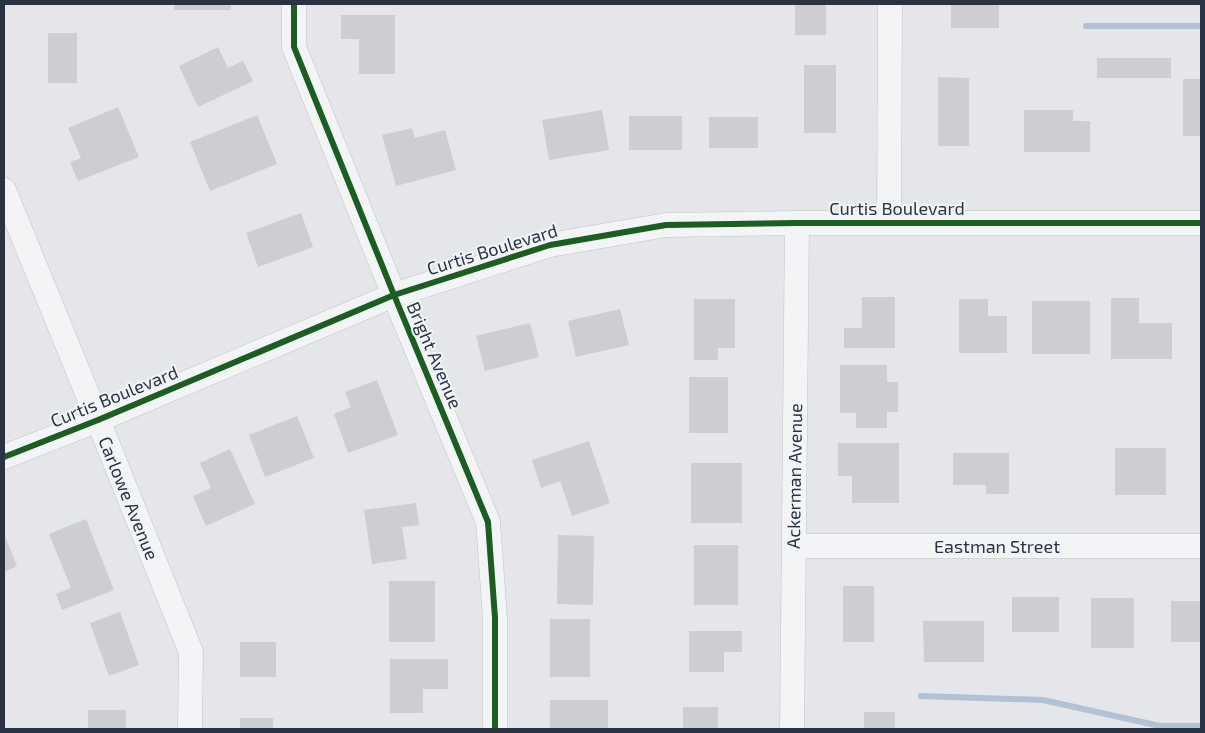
<svg xmlns="http://www.w3.org/2000/svg" width="1205" height="733" font-family="'Exo 2',sans-serif">
<rect width="100%" height="100%" fill="#e4e6e9"/>
<g fill="none" stroke-linecap="round" stroke-linejoin="round">
<!-- stream -->
<path stroke="#b2c2d5" stroke-width="6" d="M 1086,26 L 1201,26
M 921,696 L 1043,700 L 1160,726 L 1201,726"/>
</g>
<!-- building -->
<path fill="#ccced2" d="M 174,4 L 231,4 L 231,10 L 174,10 Z
M 795,4 L 826,4 L 826,35 L 795,35 Z
M 951,4 L 999,4 L 999,28 L 951,28 Z
M 341,15 L 395,15 L 395,74 L 359,74 L 359,39 L 341,39 Z
M 48,33 L 77,33 L 77,83 L 48,83 Z
M 218,47 L 228,68 L 243,61 L 253,81 L 198,107 L 179,66 Z
M 1097,58 L 1171,58 L 1171,78 L 1097,78 Z
M 804,65 L 836,65 L 836,133 L 804,133 Z
M 938,77 L 969,78 L 969,146 L 938,146 Z
M 1183,79 L 1201,79 L 1201,136 L 1183,136 Z
M 118,107 L 139,157 L 78,181 L 70,162 L 81,158 L 68,128 Z
M 602,110 L 609,150 L 549,160 L 542,120 Z
M 1024,110 L 1073,110 L 1073,121 L 1090,121 L 1090,152 L 1024,152 Z
M 257,115 L 277,164 L 210,191 L 190,142 Z
M 629,116 L 682,116 L 682,150 L 629,150 Z
M 709,117 L 758,117 L 758,148 L 709,148 Z
M 412,128 L 415,138 L 445,130 L 456,170 L 396,186 L 382,135 Z
M 301,213 L 313,247 L 258,267 L 246,233 Z
M 862,297 L 895,297 L 895,348 L 844,348 L 844,328 L 862,328 Z
M 1111,298 L 1139,298 L 1139,323 L 1172,323 L 1172,359 L 1111,359 Z
M 694,299 L 735,299 L 735,348 L 718,348 L 718,360 L 694,360 Z
M 959,299 L 988,299 L 988,316 L 1007,316 L 1007,353 L 959,353 Z
M 1032,301 L 1090,301 L 1090,354 L 1032,354 Z
M 620,309 L 629,345 L 576,357 L 568,321 Z
M 530,323 L 539,357 L 485,371 L 476,336 Z
M 840,365 L 887,365 L 887,382 L 898,382 L 898,412 L 887,412 L 887,428 L 856,428 L 856,413 L 840,413 Z
M 689,377 L 728,377 L 728,433 L 689,433 Z
M 377,380 L 398,435 L 348,453 L 334,414 L 351,407 L 345,392 Z
M 297,416 L 314,458 L 265,477 L 249,435 Z
M 589,441 L 610,503 L 572,516 L 560,481 L 541,488 L 532,460 Z
M 838,443 L 899,443 L 899,503 L 852,503 L 852,476 L 838,476 Z
M 1115,448 L 1166,448 L 1166,495 L 1115,495 Z
M 230,449 L 255,504 L 206,526 L 193,496 L 211,488 L 200,463 Z
M 953,453 L 1009,453 L 1009,494 L 986,494 L 986,485 L 953,485 Z
M 691,463 L 742,463 L 742,523 L 691,523 Z
M 416,503 L 419,525 L 402,527 L 407,559 L 372,564 L 364,510 Z
M 86,519 L 114,590 L 62,610 L 56,594 L 71,588 L 49,534 Z
M 4,534 L 17,566 L 4,572 Z
M 558,535 L 594,536 L 593,605 L 557,604 Z
M 694,545 L 738,545 L 738,605 L 694,605 Z
M 389,581 L 435,581 L 435,642 L 389,642 Z
M 843,586 L 874,586 L 874,642 L 843,642 Z
M 1012,597 L 1059,597 L 1059,632 L 1012,632 Z
M 1091,598 L 1134,598 L 1134,648 L 1091,648 Z
M 1171,601 L 1201,601 L 1201,642 L 1171,642 Z
M 120,612 L 139,665 L 109,676 L 90,623 Z
M 550,619 L 590,619 L 590,677 L 550,677 Z
M 923,621 L 984,621 L 984,662 L 924,662 Z
M 689,631 L 742,631 L 742,652 L 724,652 L 724,672 L 689,672 Z
M 240,642 L 276,642 L 276,677 L 240,677 Z
M 390,659 L 448,659 L 448,689 L 423,689 L 423,713 L 390,713 Z
M 550,700 L 608,700 L 608,729 L 550,729 Z
M 683,707 L 718,707 L 718,729 L 683,729 Z
M 88,710 L 126,710 L 126,729 L 88,729 Z
M 864,712 L 895,712 L 895,729 L 864,729 Z
M 240,718 L 273,718 L 273,729 L 240,729 Z"/>
<g fill="none" stroke-linecap="round" stroke-linejoin="round">
<defs>
<path id="minor" d="M 294,4 L 294,47 L 394,295 L 488,522 L 495,618 L 495,729
M 4,190 L 98,420 L 191,652 L 190,729
M 889,223 L 890,4
M 4,457 L 98,420 L 394,295 L 550,245 L 666,225 L 797,223 L 1201,223
M 794,546 L 1201,546
M 792,729 L 797,223"/>
</defs>
<!-- minor casing -->
<use href="#minor" stroke="#c2c4c7" stroke-width="25"/>
<!-- minor -->
<use href="#minor" stroke="#f3f4f6" stroke-width="24"/>
<defs>
<path id="cycleway" d="M 294,4 L 294,47 L 394,295 L 488,522 L 495,618 L 495,729
M 4,457 L 98,420 L 394,295 L 550,245 L 666,225 L 797,223 L 1201,223"/>
</defs>
<!-- cycleway casing -->
<use href="#cycleway" stroke="#f2f5f8" stroke-width="9"/>
<!-- cycleway -->
<use href="#cycleway" stroke="#1b5e20" stroke-width="6"/>
</g>
<g text-anchor="middle" dominant-baseline="central" stroke-width="4" stroke-linejoin="round" paint-order="stroke">
<!-- street labels -->
<g font-size="18" fill="#2a3344" stroke="#f2f5f8">
<text x="897" y="208">Curtis Boulevard</text>
<text transform="translate(492 249) rotate(-17)">Curtis Boulevard</text>
<text transform="translate(435 355) rotate(67)">Bright Avenue</text>
<text transform="translate(114 396) rotate(-22)">Curtis Boulevard</text>
<text transform="translate(794 476) rotate(-89)">Ackerman Avenue</text>
<text transform="translate(129 498) rotate(68)">Carlowe Avenue</text>
<text x="997" y="546">Eastman Street</text>
</g>
</g>
<!-- border -->
<rect width="1205" height="733" fill="none" stroke="#2a3344" stroke-width="10"/>
</svg>
